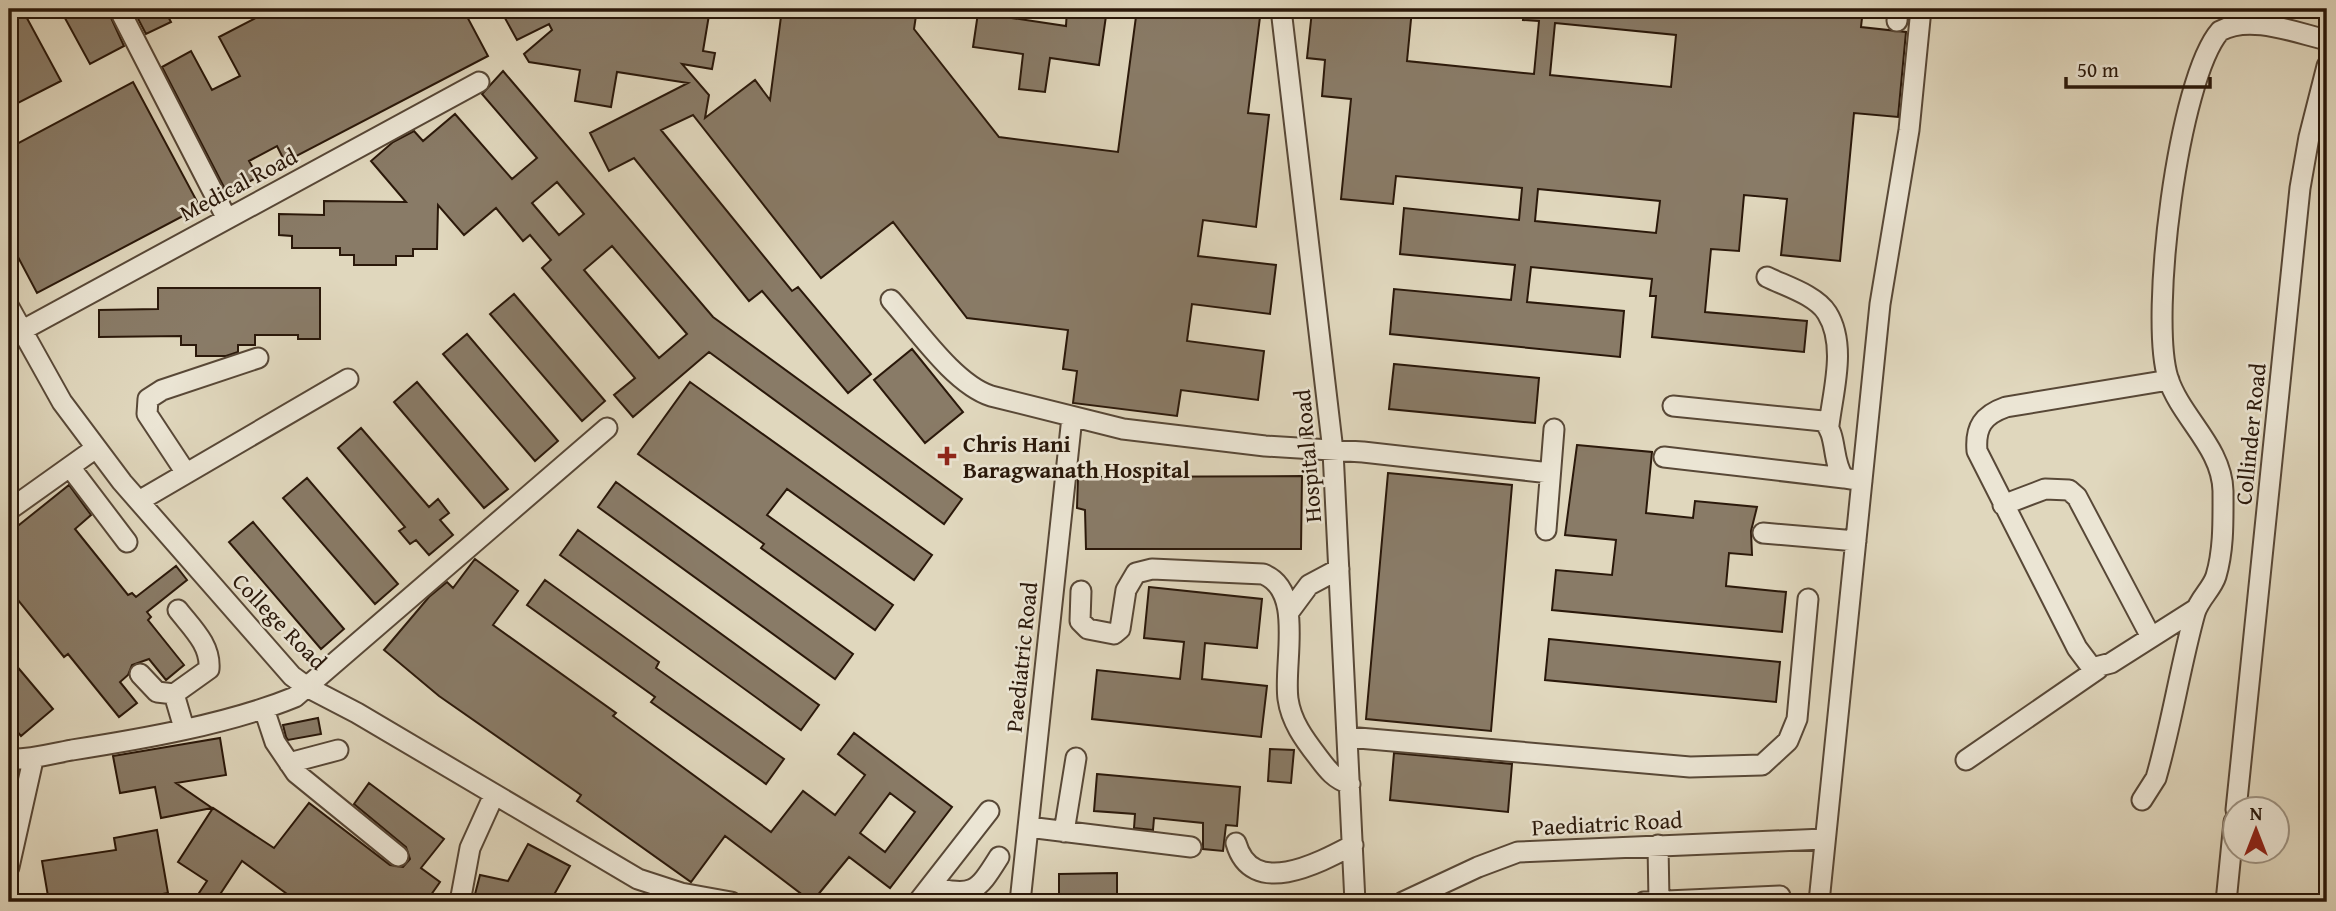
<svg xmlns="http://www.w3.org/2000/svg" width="2336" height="911" font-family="'Gentium Book Plus',serif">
<rect width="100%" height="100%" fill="#e0d7bd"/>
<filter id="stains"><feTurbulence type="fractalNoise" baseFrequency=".00286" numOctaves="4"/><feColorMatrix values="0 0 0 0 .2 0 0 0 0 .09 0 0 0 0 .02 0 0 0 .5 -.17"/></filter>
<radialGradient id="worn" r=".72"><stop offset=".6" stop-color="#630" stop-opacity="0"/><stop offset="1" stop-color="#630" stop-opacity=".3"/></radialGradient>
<!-- building -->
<path fill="#897b67" stroke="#2a180a" stroke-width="2" fill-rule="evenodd" d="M 9,9 L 22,9 L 61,81 L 16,104 L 9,91 Z
M 60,9 L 107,9 L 124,46 L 90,64 Z
M 133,9 L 164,9 L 171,22 L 146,34 Z
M 273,9 L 463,9 L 488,56 L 285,162 L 277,146 L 249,161 L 258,177 L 227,193 L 162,67 L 191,51 L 212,90 L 240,76 L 219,37 Z
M 500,9 L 710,9 L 703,51 L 715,53 L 712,69 L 682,64 L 709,95 L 705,118 L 755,80 L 770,100 L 782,9 L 917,9 L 914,29 L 999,137 L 1118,152 L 1137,9 L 1261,9 L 1248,113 L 1269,115 L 1256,227 L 1203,220 L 1198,256 L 1276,265 L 1270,314 L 1192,304 L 1187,341 L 1264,351 L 1258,400 L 1181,390 L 1177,416 L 1073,403 L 1077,371 L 1063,369 L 1068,330 L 967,318 L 893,222 L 821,278 L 693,115 L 661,130 L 792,291 L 798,287 L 871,374 L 848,393 L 762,291 L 749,301 L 634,158 L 609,171 L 590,133 L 688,83 L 617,72 L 611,107 L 575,101 L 580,70 L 529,62 L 524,54 L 552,30 L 549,24 L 517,40 Z
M 1067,9 L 1107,9 L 1099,65 L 1050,58 L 1045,92 L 1019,89 L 1023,54 L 973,47 L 978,13 L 1066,26 Z
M 1328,9 L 1412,9 L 1407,61 L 1534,74 L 1539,21 L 1523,20 L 1524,9 L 1863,9 L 1861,27 L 1906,32 L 1898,117 L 1854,113 L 1840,261 L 1781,255 L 1787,199 L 1744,195 L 1739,251 L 1711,249 L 1705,312 L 1807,321 L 1804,352 L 1652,337 L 1656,296 L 1650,296 L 1652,279 L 1531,267 L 1527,302 L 1624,311 L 1620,357 L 1390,334 L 1394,289 L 1511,300 L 1515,265 L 1400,254 L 1404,208 L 1519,220 L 1522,188 L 1396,176 L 1393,204 L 1341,199 L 1351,99 L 1322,96 L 1325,60 L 1307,58 L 1312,11 L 1328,12 ZM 1555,23 L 1676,35 L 1671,87 L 1550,75 ZM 1538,189 L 1660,201 L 1656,233 L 1535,221 Z
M 503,71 L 713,317 L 962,499 L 944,524 L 709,352 L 633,417 L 614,395 L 635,378 L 542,268 L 551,260 L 530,235 L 523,241 L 496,208 L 464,235 L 438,205 L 437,249 L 413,249 L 413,256 L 396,256 L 396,265 L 354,265 L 354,255 L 340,255 L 340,248 L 292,248 L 292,236 L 279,235 L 279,214 L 324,215 L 324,201 L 406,202 L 371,161 L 393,142 L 414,131 L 423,141 L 455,114 L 512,179 L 537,158 L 482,94 ZM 557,182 L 584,214 L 559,235 L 532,203 ZM 612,246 L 687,334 L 659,358 L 584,270 Z
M 133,82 L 200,207 L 37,293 L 9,240 L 9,148 Z
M 158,288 L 320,288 L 320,339 L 298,339 L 298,335 L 255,335 L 255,345 L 238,345 L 238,352 L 226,356 L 196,356 L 196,345 L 181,345 L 181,336 L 99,337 L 99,310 L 158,309 Z
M 514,294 L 605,401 L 582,421 L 490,314 Z
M 467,334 L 558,441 L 535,461 L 443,354 Z
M 912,349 L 963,412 L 925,443 L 874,380 Z
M 1394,364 L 1539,378 L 1535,423 L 1389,409 Z
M 417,382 L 508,489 L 484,508 L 394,402 Z
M 690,382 L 932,555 L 914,580 L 787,489 L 767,515 L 893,605 L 875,630 L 761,548 L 764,544 L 638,454 Z
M 361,428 L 429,507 L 438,499 L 449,513 L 440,520 L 453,535 L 429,555 L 416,540 L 410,544 L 399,531 L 405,527 L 338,448 Z
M 1577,445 L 1652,452 L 1646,513 L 1693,518 L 1695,501 L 1757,507 L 1751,531 L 1752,555 L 1729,553 L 1726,586 L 1786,592 L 1782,632 L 1552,610 L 1556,570 L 1612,575 L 1616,540 L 1565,535 Z
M 1388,473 L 1512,485 L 1491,731 L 1366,719 Z
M 1302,476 L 1301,549 L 1086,549 L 1085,510 L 1077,508 L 1078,477 Z
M 307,478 L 398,584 L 375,604 L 283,498 Z
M 616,482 L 853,654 L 835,679 L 598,507 Z
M 69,485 L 91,515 L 75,529 L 128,595 L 132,593 L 136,597 L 176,566 L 187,580 L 147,612 L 151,617 L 148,620 L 184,665 L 166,680 L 149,659 L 132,665 L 128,675 L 120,682 L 137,703 L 119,717 L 68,654 L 64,657 L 9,589 L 9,533 Z
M 253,522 L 344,629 L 321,649 L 229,542 Z
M 578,530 L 819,705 L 801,730 L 560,555 Z
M 475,559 L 518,591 L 493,625 L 616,713 L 613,716 L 771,832 L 803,791 L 835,815 L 865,775 L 838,754 L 854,733 L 952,807 L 890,888 L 849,857 L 812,902 L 725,836 L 691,882 L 577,801 L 581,795 L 439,696 L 384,650 L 429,597 L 447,582 L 453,588 ZM 890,793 L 915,812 L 885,852 L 860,833 Z
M 545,580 L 659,662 L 656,668 L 784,759 L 766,784 L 651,702 L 655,697 L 527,605 Z
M 1149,587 L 1262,599 L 1257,648 L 1205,643 L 1202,679 L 1267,686 L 1261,737 L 1092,719 L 1097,670 L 1180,679 L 1184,642 L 1144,638 Z
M 1549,639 L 1780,662 L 1776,702 L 1545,680 Z
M 9,657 L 53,709 L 21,736 L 9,722 Z
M 318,718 L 321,734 L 288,740 L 286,737 L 283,725 Z
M 220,738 L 226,775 L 176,783 L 212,808 L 161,818 L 155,787 L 120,793 L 113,756 Z
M 1270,749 L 1294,750 L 1291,783 L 1268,781 Z
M 1394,753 L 1512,764 L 1508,812 L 1390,800 Z
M 1097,774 L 1240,787 L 1237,826 L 1226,825 L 1223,851 L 1203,849 L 1203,823 L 1154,818 L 1153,830 L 1134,828 L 1135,814 L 1094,811 Z
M 369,783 L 444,839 L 421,868 L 440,882 L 426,902 L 298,902 L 242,861 L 215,902 L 193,902 L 207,881 L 178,862 L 213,808 L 274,848 L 309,803 L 390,865 L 403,867 L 410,859 L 406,847 L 354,804 Z
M 157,830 L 168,893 L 125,901 L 124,896 L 83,902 L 49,902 L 42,861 L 116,850 L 114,838 Z
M 528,844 L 570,866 L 550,902 L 473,902 L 480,875 L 508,881 Z
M 1117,873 L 1117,899 L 1059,901 L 1059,874 Z"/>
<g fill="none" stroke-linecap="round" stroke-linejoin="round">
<defs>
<path id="minor" d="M 119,9 L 226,217
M 1281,9 L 1333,451 L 1355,902
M 1897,21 L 1898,9
M 1767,277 C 1785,286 1816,295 1827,313 C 1847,345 1833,391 1829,425
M 891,300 C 917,329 954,384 991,396 L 1123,429 L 1265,446 L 1363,452 L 1550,473
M 9,307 L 62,402 L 122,482 L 292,676 L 307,687 L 357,713 L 638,879 L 681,893 L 731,902
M 21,331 L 479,82
M 2169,380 L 2006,407 C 1983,415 1975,427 1977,451 L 2077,648 L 2092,668 L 2111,663 L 2196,609
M 1673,406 L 1823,421 C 1838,434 1831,461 1844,478 L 1862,481
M 1664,457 L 1844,478
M 70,467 L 127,542
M 186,473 L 147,414 L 148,399 L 162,390 L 258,358
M 139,501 L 348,379
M 2003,505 L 2045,489 L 2069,490 L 2077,497 L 2151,637
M 9,510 L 96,448
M 1546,530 L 1554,429
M 1763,533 L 1856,541
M 1081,591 L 1080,621 L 1088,629 L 1114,634 L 1120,629 L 1126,590 L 1136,573 L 1152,569 L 1263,574 C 1305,590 1283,663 1288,699 C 1291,721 1304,739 1318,757 C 1327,769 1334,779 1350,784
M 178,610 C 192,628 211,645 209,669 L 174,694 L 184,728
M 1289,612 L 1309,585 L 1339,569
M 140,674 L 157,692 L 174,694
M 264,709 L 275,742 L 296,773 L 398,856
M 1347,737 L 1690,767 L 1762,765 L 1788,741 L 1797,719 L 1808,599
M 9,759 C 31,760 50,754 72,750 C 142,739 229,724 295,697 L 607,428
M 1966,760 L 2098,669
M 289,763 L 338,750
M 2142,800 L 2156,778 C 2172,723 2180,667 2195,613 C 2199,599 2212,589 2216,576 C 2224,549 2223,519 2223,491 C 2222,447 2181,418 2168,378 C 2149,317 2178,79 2220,31 C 2250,14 2296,33 2327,40
M 2236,810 L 2300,188 L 2309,137 L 2327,66
M 1028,827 L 1191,847
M 1064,832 L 1076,758
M 1236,843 C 1252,899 1319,863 1353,845
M 1658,845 L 1659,901
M 9,867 L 33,760
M 930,887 C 973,896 976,894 999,857
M 460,902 L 470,848 L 494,795
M 918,902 L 989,811
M 1020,902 L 1072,417
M 1403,902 L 1478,867 L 1518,852 L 1824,839
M 1644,902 L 1780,896
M 1819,902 L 1880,304 L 1909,130 L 1921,9
M 2226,902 L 2234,822"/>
</defs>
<!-- minor casing -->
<use href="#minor" stroke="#584837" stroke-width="23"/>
<!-- minor -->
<use href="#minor" stroke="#ebe5d4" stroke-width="19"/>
</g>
<!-- markers -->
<path fill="#8f2418" stroke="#ebe5d4" stroke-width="2.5" d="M943.5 445.5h7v7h7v7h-7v7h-7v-7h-7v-7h7z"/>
<g text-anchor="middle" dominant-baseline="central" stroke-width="5" stroke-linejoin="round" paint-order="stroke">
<!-- street labels -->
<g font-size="23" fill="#2a180a" stroke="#ebe5d4">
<text transform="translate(238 184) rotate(-28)">Medical Road</text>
<text transform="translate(2250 434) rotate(-84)">Collinder Road</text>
<text transform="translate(1307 456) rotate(-95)">Hospital Road</text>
<text transform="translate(280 621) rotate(46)">College Road</text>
<text transform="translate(1021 657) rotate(-84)">Paediatric Road</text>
<text transform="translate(1607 823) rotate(-3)">Paediatric Road</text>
</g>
<!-- poi labels -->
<g font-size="23" font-weight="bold" fill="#2a180a" stroke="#ebe5d4" text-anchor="start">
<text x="963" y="443">Chris Hani<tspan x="963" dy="26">Baragwanath Hospital</tspan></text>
</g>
</g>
<!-- margin -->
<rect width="2336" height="911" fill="none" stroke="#e0d7bd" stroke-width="35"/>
<rect x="10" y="10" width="2315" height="890" fill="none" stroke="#2a180a" stroke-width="3.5"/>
<rect x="18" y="18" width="2301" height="876" fill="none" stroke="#2a180a" stroke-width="2"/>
<!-- north arrow -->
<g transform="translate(2256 830)"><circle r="33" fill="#ebe5d4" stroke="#9e9383" stroke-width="2"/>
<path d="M0-5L12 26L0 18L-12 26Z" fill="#8f2418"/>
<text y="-10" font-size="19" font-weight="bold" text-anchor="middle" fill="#2a180a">N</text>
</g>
<!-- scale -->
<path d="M2066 77v10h144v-10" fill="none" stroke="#2a180a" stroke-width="3.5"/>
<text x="2077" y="77" font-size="21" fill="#2a180a" stroke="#ebe5d4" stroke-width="5" paint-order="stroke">50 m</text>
<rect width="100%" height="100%" filter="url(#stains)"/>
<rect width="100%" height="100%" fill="url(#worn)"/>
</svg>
